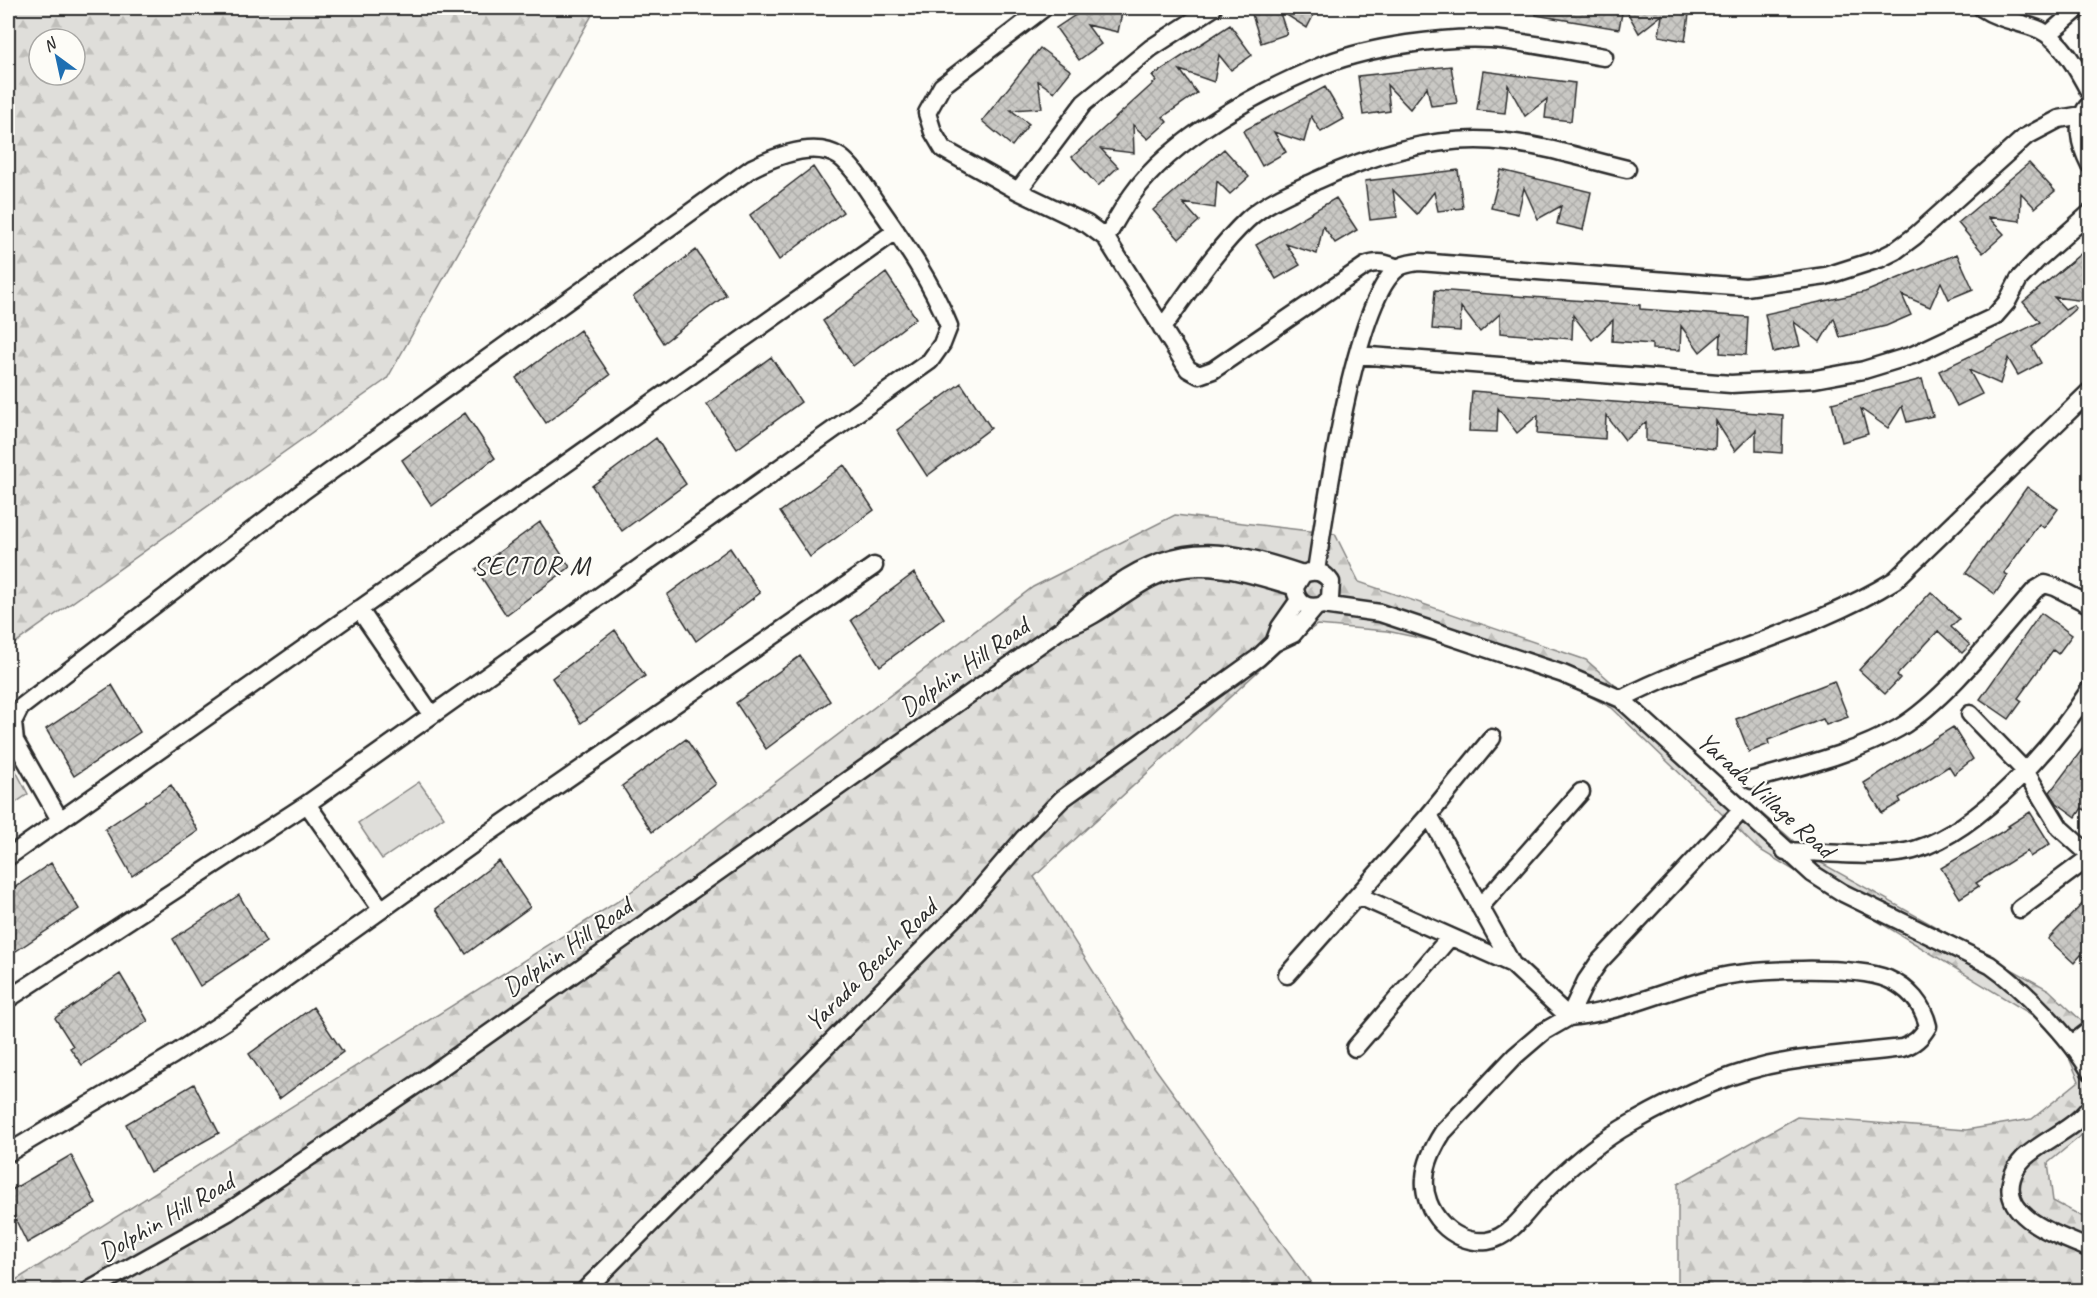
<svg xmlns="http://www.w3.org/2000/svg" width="2097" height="1298" font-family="Caveat,sans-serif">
<defs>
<pattern id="forest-firs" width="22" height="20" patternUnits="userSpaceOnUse" patternTransform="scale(1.5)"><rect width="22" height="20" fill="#dfdeda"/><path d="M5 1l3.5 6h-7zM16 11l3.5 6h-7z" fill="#c0bfbb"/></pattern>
<pattern id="building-cross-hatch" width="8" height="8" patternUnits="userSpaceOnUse" patternTransform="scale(1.5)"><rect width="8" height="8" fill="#c9c8c4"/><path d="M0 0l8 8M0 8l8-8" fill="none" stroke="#adaca9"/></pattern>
</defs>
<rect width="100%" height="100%" fill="#fdfcf7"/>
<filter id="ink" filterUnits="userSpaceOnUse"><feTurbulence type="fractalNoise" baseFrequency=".0167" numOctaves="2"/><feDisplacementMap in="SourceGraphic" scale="12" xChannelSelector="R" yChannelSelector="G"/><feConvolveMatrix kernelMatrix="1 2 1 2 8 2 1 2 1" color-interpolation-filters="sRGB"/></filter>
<g filter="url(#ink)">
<!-- forest -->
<path fill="url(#forest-firs)" stroke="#858482" stroke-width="1.5" fill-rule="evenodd" d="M 8,8 L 596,8 L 387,379 L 8,648 ZM 39,39 L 75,39 L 75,75 L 39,75 Z
M 1175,515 L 1335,534 L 1359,582 L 1586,660 L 1814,859 L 2049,990 L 2089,1028 L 2089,1129 L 2048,1163 L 2053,1201 L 2089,1220 L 2089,1290 L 1678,1290 L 1678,1184 L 1797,1117 L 1966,1130 L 2032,1119 L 2079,1081 L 2057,1030 L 1757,848 L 1612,708 L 1522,660 L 1387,631 L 1317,625 L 1279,652 L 1034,877 L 1147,1057 L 1316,1290 L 8,1290 L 8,1285 L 620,900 L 1033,587 Z
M 8,756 L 28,794 L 8,808 Z"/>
<!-- pitch -->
<path fill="#dfdeda" stroke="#858482" stroke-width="1.5" d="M 419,782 L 444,817 L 382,859 L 358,823 Z"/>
<!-- building -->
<path fill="url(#building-cross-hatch)" stroke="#2b2b2b" stroke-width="1.5" d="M 1086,8 L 1123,8 L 1118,32 L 1087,25 L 1101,44 L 1079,60 L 1056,28 Z
M 1250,8 L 1317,8 L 1307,28 L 1279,10 L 1287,34 L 1261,43 Z
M 1536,8 L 1623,8 L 1619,29 L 1536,15 Z
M 1625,8 L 1690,8 L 1685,41 L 1659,36 L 1662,15 L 1639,33 Z
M 1230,25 L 1252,55 L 1231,70 L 1219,55 L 1214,82 L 1180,70 L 1197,93 L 1163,117 L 1167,122 L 1148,139 L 1133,125 L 1134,153 L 1101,149 L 1118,167 L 1098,186 L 1072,157 L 1156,81 L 1152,76 Z
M 1040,48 L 1071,71 L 1054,92 L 1038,81 L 1042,108 L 1011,110 L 1029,124 L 1012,146 L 982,121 Z
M 1451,66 L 1457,103 L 1431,106 L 1427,87 L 1410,109 L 1387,85 L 1390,111 L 1363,115 L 1358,76 Z
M 1483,71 L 1575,83 L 1571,121 L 1545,118 L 1547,99 L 1525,116 L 1508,85 L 1505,113 L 1477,110 Z
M 1325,87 L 1344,119 L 1321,132 L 1311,116 L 1304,142 L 1274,132 L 1286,152 L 1262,166 L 1243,131 Z
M 1224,149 L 1249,177 L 1230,194 L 1217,181 L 1215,208 L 1183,203 L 1199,221 L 1179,239 L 1153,210 Z
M 2029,163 L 2055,191 L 2035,208 L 2021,193 L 2020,221 L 1988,217 L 2004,234 L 1983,253 L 1958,223 Z
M 813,167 L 843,212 L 779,260 L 750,215 Z
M 1458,170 L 1463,208 L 1438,211 L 1434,192 L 1417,214 L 1393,190 L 1397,217 L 1370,220 L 1365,181 Z
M 1501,170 L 1591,192 L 1583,230 L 1557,224 L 1561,206 L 1538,219 L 1524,188 L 1518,214 L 1491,208 Z
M 1336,198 L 1357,230 L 1335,243 L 1323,226 L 1317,254 L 1286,244 L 1300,265 L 1276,279 L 1256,245 Z
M 2090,246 L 2085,301 L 2054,297 L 2065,309 L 2073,305 L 2076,308 L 2032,347 L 2041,363 L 2018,375 L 2008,358 L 2000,384 L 1969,370 L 1982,394 L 1957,406 L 1939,371 L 2040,322 L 2023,302 Z
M 696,250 L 726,295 L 663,343 L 633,297 Z
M 1957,254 L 1973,289 L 1949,299 L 1941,282 L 1930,307 L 1902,295 L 1911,315 L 1886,326 L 1840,337 L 1834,318 L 1820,342 L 1794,322 L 1800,346 L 1773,352 L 1765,314 L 1865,292 Z
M 886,273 L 916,318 L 853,366 L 823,321 Z
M 1435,290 L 1640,305 L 1640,309 L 1748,317 L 1746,355 L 1720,353 L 1721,334 L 1700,352 L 1681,326 L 1680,350 L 1652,349 L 1652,344 L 1612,341 L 1613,320 L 1592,340 L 1573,315 L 1572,339 L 1500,333 L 1500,314 L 1480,332 L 1461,307 L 1460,331 L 1432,329 Z
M 580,330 L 610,375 L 546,423 L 516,378 Z
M 771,357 L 801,402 L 737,449 L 707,404 Z
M 1922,379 L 1933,416 L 1907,422 L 1902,406 L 1888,428 L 1861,409 L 1868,434 L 1842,442 L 1832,403 Z
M 961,383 L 991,428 L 927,476 L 897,430 Z
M 1472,391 L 1783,415 L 1782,453 L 1756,451 L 1756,430 L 1735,451 L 1716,421 L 1715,449 L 1646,441 L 1646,422 L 1625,440 L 1606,415 L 1605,439 L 1537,434 L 1538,415 L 1517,433 L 1498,408 L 1497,432 L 1469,431 Z
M 465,413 L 495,458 L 432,506 L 402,460 Z
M 656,438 L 686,484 L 622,531 L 592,486 Z
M 844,465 L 874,510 L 810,557 L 780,512 Z
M 2027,487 L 2058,509 L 2044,528 L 2039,524 L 2004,573 L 2008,575 L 1995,594 L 1966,573 Z
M 540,522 L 570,567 L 506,615 L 476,569 Z
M 730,548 L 760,593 L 696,641 L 667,595 Z
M 914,573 L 944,618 L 880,666 L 851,620 Z
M 1931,592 L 1959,619 L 1951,627 L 1970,645 L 1962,653 L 1938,631 L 1897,675 L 1900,678 L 1885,694 L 1859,670 Z
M 2041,613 L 2072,635 L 2058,654 L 2053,650 L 2018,698 L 2022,701 L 2009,719 L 1980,699 Z
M 615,630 L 645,676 L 581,723 L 552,678 Z
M 800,656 L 830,701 L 766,749 L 736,703 Z
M 1834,681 L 1848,717 L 1826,725 L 1823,719 L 1768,740 L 1769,744 L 1749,752 L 1736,719 Z
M 112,685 L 140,732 L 74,776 L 46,729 Z
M 1953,727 L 1973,759 L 1954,774 L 1949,766 L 1899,798 L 1901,802 L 1882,813 L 1864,783 Z
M 686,739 L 716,784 L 652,832 L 622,786 Z
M 2090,739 L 2090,813 L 2082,808 L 2076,817 L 2057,803 L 2050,792 Z
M 171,785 L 198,831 L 132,876 L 105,829 Z
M 2030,812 L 2050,844 L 2030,857 L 2027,851 L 1976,883 L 1979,886 L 1960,898 L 1941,868 L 2010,827 L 2008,826 Z
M 499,861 L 530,907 L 466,954 L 436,909 Z
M 51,863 L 79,909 L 13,953 L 8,945 L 8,892 Z
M 239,895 L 266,942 L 200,986 L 173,939 Z
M 2090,896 L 2090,962 L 2081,955 L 2074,963 L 2048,939 Z
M 120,974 L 148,1021 L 82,1065 L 70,1048 L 73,1046 L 55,1018 Z
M 313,1007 L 343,1052 L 279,1099 L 249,1054 Z
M 194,1084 L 219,1133 L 150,1172 L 126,1124 Z
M 71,1155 L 96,1204 L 27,1243 L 8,1204 L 8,1192 Z"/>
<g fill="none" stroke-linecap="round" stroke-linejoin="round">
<defs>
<path id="minor" d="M 1044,8 L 942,86 L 927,113 L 933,132 L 943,149 L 1018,191 L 1087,224 L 1106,238 L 1188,369 L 1199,375 L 1213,370 L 1365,266 C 1378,261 1385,263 1398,268
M 1982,8 C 2000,20 2021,22 2040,30 C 2062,40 2079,72 2090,93
M 2048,35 L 2079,8
M 2090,104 C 2073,121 2080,146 2090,165
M 1018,191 L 1084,103 L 1151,48 L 1213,8
M 1106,238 C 1114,224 1122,209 1132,195 C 1172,138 1261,90 1326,64 C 1370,47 1444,36 1491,39 C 1529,42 1566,51 1604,57
M 1162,328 C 1189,292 1214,251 1247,220 C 1266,202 1294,191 1318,180 C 1376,153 1443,134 1507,142 C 1547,146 1588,160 1627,169
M 1357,355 L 1731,384 L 1815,379 L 1864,370 L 1913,355 L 1994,317 L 2007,302 L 2019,279 L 2037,260 L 2090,213
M 1316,571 C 1325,513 1354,300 1398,268 C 1403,264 1413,263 1419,262 L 1746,287 L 1826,276 L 1879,259 L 1895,251 L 1915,236 L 2025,137 L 2059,119 L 2082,115
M 1323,605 L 1330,598 L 1331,582 C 1324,572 1315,569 1303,574 L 1295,587 C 1296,604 1308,610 1323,605 L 1380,613 L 1563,674 L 1621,699 L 1813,874 L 1843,893 L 1990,965 C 2023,988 2069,1036 2090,1071
M 359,609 L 431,714
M 1067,627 C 1099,616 1121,593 1151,578 C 1196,555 1250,573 1295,587
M 1274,643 L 1280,627 L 1299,600
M 1621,699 C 1710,653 1810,633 1895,580 L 2090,391
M 1970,714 L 2025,771 L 2060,828 L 2090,855
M 1752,780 C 1801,766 1854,754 1899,728 C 1946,700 1998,632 2035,590 L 2045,584 L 2055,587 L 2090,605
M 307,804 L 381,909
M 1429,815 L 1512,964
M 1785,851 C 1822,852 1883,860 1917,849 C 1981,829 2055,744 2090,689
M 8,857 L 896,231
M 1359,896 L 1512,964 L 1569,1017 C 1623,1012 1664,990 1715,978 C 1753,969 1852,965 1888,979 C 1909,988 1923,1005 1928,1026 C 1921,1038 1914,1044 1902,1048 C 1863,1053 1823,1055 1785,1062 C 1731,1071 1677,1097 1630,1124 C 1601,1140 1574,1163 1551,1185 C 1532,1202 1514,1237 1487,1241 C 1452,1245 1422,1211 1425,1178 C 1426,1162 1434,1146 1443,1132 L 1515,1056 L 1543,1032 L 1569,1017 L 1586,981 L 1599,962 L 1741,811
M 1480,907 L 1581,792
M 2020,909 L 2090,857
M 1287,975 L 1429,815 L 1492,738
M 8,999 L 307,804 L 930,361 L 942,344 L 949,326 C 931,281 905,244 877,204 C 866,189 855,168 840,157 C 815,140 776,156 752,168 L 302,492 L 20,708 L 13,722 L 15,741 L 60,820
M 2072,1044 L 2090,1030
M 1355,1048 L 1450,937
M 2090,1107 C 2073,1130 2045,1139 2024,1158 C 2019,1163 2014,1171 2012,1178 C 2000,1219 2061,1236 2090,1249
M 8,1153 L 173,1055 L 230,1018 L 486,835 L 874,566
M 90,1290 L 228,1212 L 429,1076 L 1063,628 C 1079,611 1097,598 1116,585 C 1183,539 1230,550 1303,574
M 585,1290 L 965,907 L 1024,838 L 1062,799 L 1258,658 L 1274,643 L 1293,634 L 1315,608"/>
</defs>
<!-- minor casing -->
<use href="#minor" stroke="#2b2b2b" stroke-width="21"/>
<!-- minor -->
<use href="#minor" stroke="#fdfcf7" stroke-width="16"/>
</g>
</g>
<g text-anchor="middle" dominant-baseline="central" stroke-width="4.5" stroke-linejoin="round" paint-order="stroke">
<!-- street labels -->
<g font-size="26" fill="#2b2b2b" stroke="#fdfcf7">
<text transform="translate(964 667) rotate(-35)">Dolphin Hill Road</text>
<text transform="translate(1766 795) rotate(42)">Yarada Village Road</text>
<text transform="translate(567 947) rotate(-35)">Dolphin Hill Road</text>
<text transform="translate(871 965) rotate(-45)">Yarada Beach Road</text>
<text transform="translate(166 1217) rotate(-30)">Dolphin Hill Road</text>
</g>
<!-- neighbourhood labels -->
<g font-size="27" letter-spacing="1.5" fill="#2b2b2b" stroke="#fdfcf7">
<text x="532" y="565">SECTOR M</text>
</g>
</g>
<!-- margin -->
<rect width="2097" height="1298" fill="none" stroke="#fdfcf7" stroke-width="30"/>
<rect x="15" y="15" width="2067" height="1268" fill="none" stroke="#2b2b2b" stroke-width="2" filter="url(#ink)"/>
<!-- north arrow -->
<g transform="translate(57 57) rotate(327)"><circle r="28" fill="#fdfcf7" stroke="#a9a8a5" stroke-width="1.5"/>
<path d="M0-4.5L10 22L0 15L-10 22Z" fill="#1f6fb2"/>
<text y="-9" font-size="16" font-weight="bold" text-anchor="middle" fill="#2b2b2b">N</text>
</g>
</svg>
